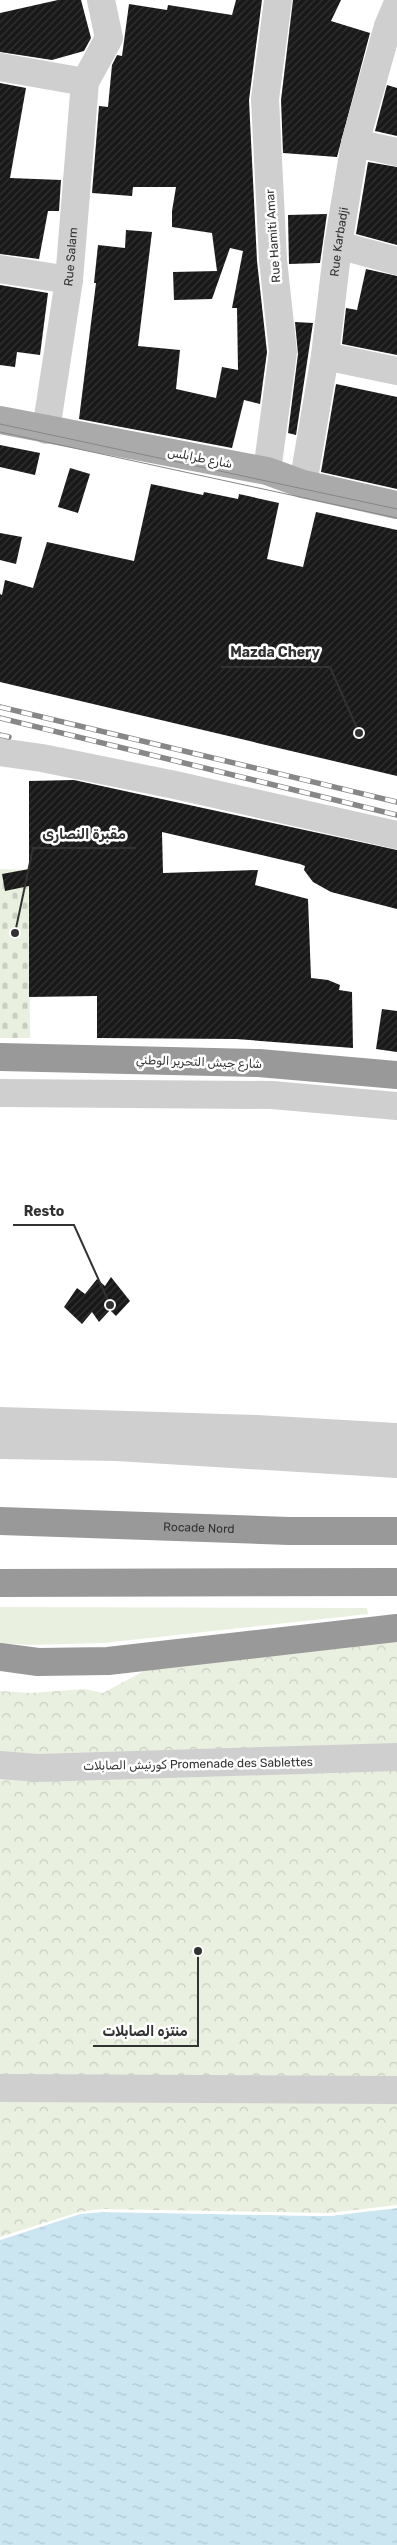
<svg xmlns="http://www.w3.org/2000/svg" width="397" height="2545" font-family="Rubik,Vazirmatn,sans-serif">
<defs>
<pattern id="forest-crowns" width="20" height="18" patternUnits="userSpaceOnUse" patternTransform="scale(1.25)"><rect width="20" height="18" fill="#eaf0e0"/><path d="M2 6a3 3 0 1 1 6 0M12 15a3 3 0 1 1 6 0" fill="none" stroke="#c9cec1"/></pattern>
<pattern id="cemetery-stones" width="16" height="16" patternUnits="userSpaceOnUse" patternTransform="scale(1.25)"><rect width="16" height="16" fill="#eaf0e0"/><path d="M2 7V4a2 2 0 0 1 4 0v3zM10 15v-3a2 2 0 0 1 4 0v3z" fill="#c9cec1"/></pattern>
<pattern id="water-ripples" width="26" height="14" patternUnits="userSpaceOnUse" patternTransform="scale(1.25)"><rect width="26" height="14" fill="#cbe6f1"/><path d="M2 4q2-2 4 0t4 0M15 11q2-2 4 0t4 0" fill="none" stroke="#afc6cf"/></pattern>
<pattern id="building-hatch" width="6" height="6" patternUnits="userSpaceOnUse" patternTransform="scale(1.25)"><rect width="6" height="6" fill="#191919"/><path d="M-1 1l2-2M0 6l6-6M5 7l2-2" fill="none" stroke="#323232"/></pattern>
</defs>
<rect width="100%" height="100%" fill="#fff"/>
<!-- grass -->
<path fill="#eaf0e0" d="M 0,1607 L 367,1608 L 368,1614 L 104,1643 L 29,1645 L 0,1643 Z"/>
<!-- forest -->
<path fill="url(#forest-crowns)" d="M 397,1639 L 397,2208 L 353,2214 L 80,2214 L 0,2240 L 0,1691 L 31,1693 L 84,1689 L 103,1693 L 153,1666 Z"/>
<!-- cemetery -->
<path fill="url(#cemetery-stones)" d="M 0,869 L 29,870 L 30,1038 L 0,1038 Z"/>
<!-- water -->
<path fill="url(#water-ripples)" d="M 397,2208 L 397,2545 L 0,2545 L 0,2240 L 80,2214 L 102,2212 L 329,2216 Z"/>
<!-- pier -->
<path fill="#fff" d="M 397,2205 L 397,2208 L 329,2216 L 102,2212 L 80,2214 L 0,2240 L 0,2237 L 79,2212 L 102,2209 L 329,2213 Z"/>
<!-- building -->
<path fill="url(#building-hatch)" d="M 58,0 L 81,0 L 91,38 L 84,51 L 52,60 L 0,52 L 0,13 Z
M 236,0 L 262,0 L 249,100 L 257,261 L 267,352 L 260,404 L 244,400 L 232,448 L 79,419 L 96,283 L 94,283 L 98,245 L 125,248 L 126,230 L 152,232 L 138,346 L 180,350 L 176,389 L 216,398 L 222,367 L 238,370 L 237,308 L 232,308 L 243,251 L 230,248 L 212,299 L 174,300 L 173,272 L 217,271 L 212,233 L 172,227 L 172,211 L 176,187 L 133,187 L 132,196 L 92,193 L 99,106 L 108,107 L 112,65 L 117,55 L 122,56 L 129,4 L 167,10 L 168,5 L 232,15 Z
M 293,0 L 341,0 L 331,21 L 370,33 L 337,157 L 283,153 L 281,100 Z
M 0,83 L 26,88 L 10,178 L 61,180 L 59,211 L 48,211 L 39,259 L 0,254 Z
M 387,85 L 397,88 L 397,136 L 375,131 Z
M 368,162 L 397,167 L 397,245 L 356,234 Z
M 327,214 L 320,263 L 289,264 L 288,215 Z
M 366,269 L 397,276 L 397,355 L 342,344 L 346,308 L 357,310 Z
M 0,285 L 48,293 L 40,355 L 17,352 L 15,367 L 0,365 Z
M 295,322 L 313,323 L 296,435 L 288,433 L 298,354 Z
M 336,384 L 397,397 L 397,489 L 321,472 Z
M 0,445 L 40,453 L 35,475 L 0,467 Z
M 70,468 L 90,474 L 78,513 L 58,507 Z
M 151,484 L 203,495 L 204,492 L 238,499 L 239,494 L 279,503 L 267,559 L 303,567 L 316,512 L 397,530 L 397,776 L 0,682 L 0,594 L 2,595 L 5,580 L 33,588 L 47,542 L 134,561 Z
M 0,533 L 22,537 L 16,564 L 0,560 Z
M 74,780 L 397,850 L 397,909 L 331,892 L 313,882 L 304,870 L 305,866 L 300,864 L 162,832 L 163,873 L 258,870 L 255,885 L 308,899 L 311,978 L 328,980 L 340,985 L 339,990 L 352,992 L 353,1048 L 236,1039 L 97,1038 L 97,996 L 29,997 L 29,886 L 5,891 L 2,874 L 29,869 L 29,781 Z
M 382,1009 L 397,1011 L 397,1052 L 376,1049 Z
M 111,1277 L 130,1301 L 116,1316 L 110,1310 L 99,1322 L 92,1312 L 82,1324 L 64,1307 L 77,1288 L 85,1294 L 97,1279 L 105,1286 Z"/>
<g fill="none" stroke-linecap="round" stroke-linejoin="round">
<!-- minor -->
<g stroke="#cfcfcf" stroke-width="28">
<path d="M 0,67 L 85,82"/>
<path d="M 355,143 L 397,152"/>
<path d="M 338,245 L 397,261"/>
<path d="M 0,269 L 69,280"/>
<path d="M 325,356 L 397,371"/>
<path id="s1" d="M 46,430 L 69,280 L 85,82 L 109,38 L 101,0"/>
<path d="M 267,471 L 283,352 L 273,260 L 265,99 L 278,0"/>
<path id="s2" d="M 303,484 L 325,356 L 338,245 L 355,143 L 388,26 L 397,5"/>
<path d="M 0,752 L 42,758 L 175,785 L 397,835"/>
<path d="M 0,1093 L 272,1095 L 397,1106"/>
<path d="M 0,1421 L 256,1429 L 397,1437"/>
<path d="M 0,1445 L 117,1447 L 397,1464"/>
<path d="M 0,1765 L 37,1768 L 397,1757"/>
<path d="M 0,2088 L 397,2090"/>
</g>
<!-- major -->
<path stroke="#aaa" stroke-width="28" d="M 0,420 L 267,471 L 303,484 L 397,505"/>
<!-- highway -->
<g stroke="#999" stroke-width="28">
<path d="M 0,1057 L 259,1063 L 397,1075"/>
<path id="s3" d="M 0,1521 L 289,1531 L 397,1531"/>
<path d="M 0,1583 L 397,1582"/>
<path d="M 0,1657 L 38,1662 L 108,1661 L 397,1628"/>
</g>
<!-- tram -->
<path stroke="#878787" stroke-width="1" d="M 0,424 L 397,509
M 0,432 L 397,518"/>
<defs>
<path id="rail" d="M 0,707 L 397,802
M 0,718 L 397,815
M 0,735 L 9,737"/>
</defs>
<!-- rail casing -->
<use href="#rail" stroke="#878787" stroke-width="5.5"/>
<!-- rail -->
<use href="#rail" stroke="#fff" stroke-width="4" stroke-dasharray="11" stroke-linecap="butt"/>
</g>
<g text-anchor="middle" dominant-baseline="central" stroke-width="5" stroke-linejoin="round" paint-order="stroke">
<!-- street labels -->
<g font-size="12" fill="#323232" stroke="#fff">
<text transform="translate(273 236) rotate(-94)">Rue Hamiti Amar</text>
<text stroke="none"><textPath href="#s2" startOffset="245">Rue Karbadji</textPath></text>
<text stroke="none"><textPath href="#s1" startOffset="175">Rue Salam</textPath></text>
<text transform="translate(200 458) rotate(11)">شارع طرابلس</text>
<text transform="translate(199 1062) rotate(2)">شارع جيش التحرير الوطني</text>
<text stroke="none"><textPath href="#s3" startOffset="199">Rocade Nord</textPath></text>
<text transform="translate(198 1764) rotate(-1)">كورنيش الصابلات Promenade des Sablettes</text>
</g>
</g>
<!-- callouts -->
<path fill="none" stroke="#323232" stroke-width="2" d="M359 733L330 667H221M15 933L33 848H136M110 1305L74 1225H13M198 1951L198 2046H93"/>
<g fill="#323232" stroke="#fff" stroke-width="2">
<circle cx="359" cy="733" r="5"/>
<circle cx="15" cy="933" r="5"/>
<circle cx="110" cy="1305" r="5"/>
<circle cx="198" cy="1951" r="5"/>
</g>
<g font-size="14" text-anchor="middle" font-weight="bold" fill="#323232" stroke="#fff" stroke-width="5" stroke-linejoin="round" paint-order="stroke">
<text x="275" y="657">Mazda Chery</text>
<text x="84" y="839">مقبرة النصارى</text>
<text x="44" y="1216">Resto</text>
<text x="145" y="2036">منتزه الصابلات</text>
</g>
</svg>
